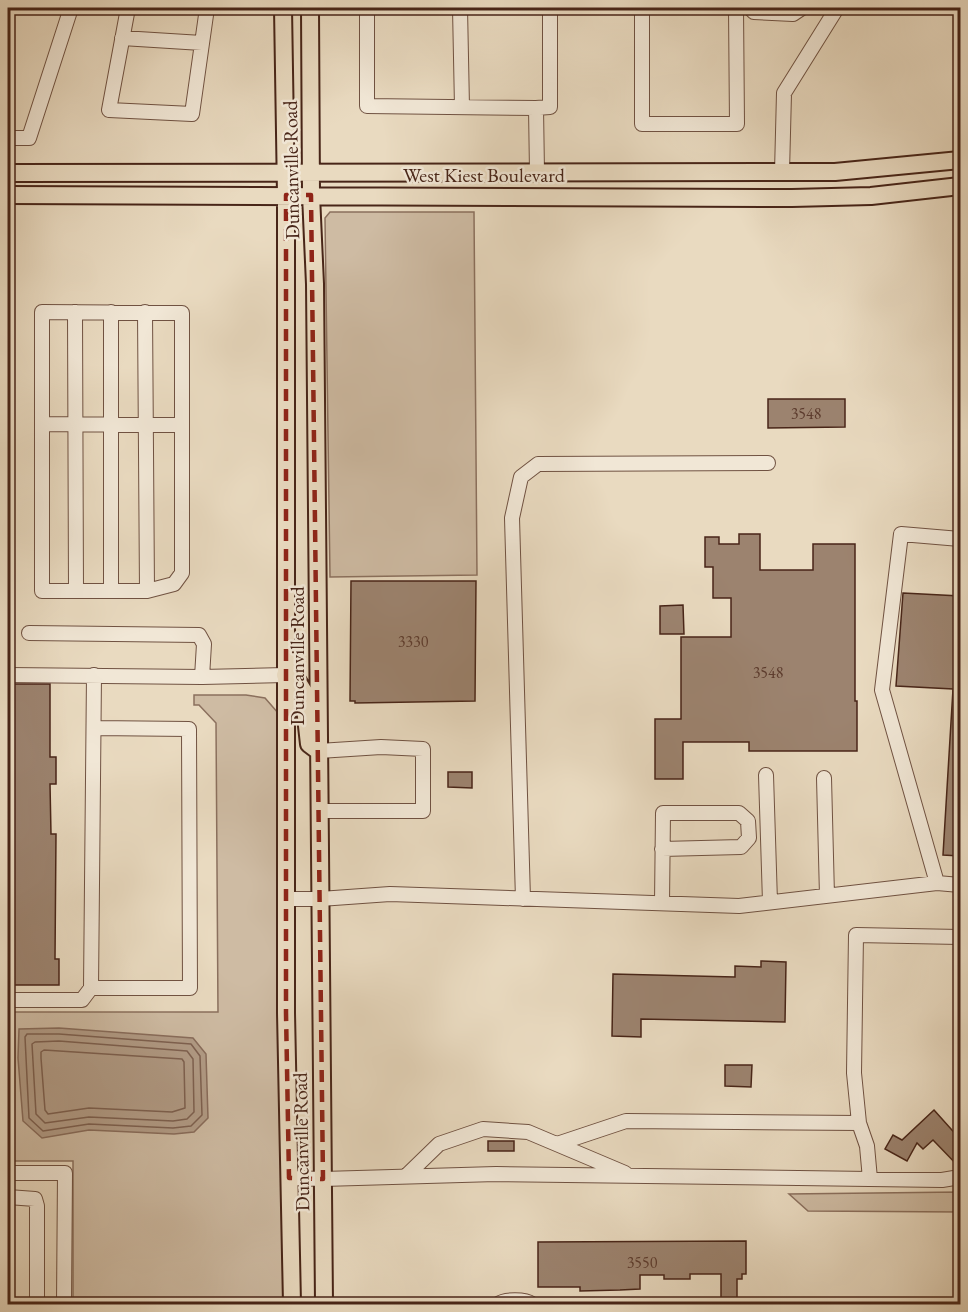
<svg xmlns="http://www.w3.org/2000/svg" width="968" height="1312" font-family="'EB Garamond',serif">
<rect width="100%" height="100%" fill="#e9dac0"/>
<filter id="stains"><feTurbulence type="fractalNoise" baseFrequency=".00333" numOctaves="4"/><feColorMatrix values="0 0 0 0 .2 0 0 0 0 .09 0 0 0 0 .02 0 0 0 .5 -.17"/></filter>
<radialGradient id="worn" r=".72"><stop offset=".6" stop-color="#630" stop-opacity="0"/><stop offset="1" stop-color="#630" stop-opacity=".3"/></radialGradient>
<!-- green -->
<path fill="#cebba3" stroke="#8b705e" stroke-width="1.5" d="M 330,212 L 474,212 L 477,575 L 330,577 L 325,218 Z
M 194,695 L 246,695 L 265,698 L 279,714 L 283,1304 L 73,1304 L 73,1161 L 8,1161 L 8,1012 L 218,1012 L 216,723 L 199,705 L 194,705 Z
M 960,1192 L 960,1212 L 808,1211 L 789,1194 Z"/>
<!-- water -->
<path fill="#b29c87" stroke="#886c5b" stroke-width="1.5" d="M 59,1028 L 193,1038 L 206,1054 L 208,1118 L 194,1132 L 174,1134 L 89,1130 L 42,1138 L 23,1121 L 18,1058 L 19,1029 Z"/>
<g fill="none" stroke-linecap="round" stroke-linejoin="round">
<!-- shore -->
<path stroke="#7d6050" stroke-width="1.5" d="M 27,1034 L 59,1034 L 191,1044 L 200,1056 L 202,1115 L 191,1126 L 173,1128 L 89,1124 L 43,1131 L 29,1118 L 25,1037 Z
M 59,1041 L 187,1051 L 193,1059 L 194,1112 L 187,1119 L 173,1121 L 89,1117 L 45,1123 L 36,1114 L 32,1044 L 35,1042 Z
M 44,1050 L 182,1059 L 184,1062 L 185,1108 L 172,1112 L 89,1108 L 48,1114 L 45,1110 L 41,1058 L 41,1052 Z"/>
</g>
<!-- building -->
<path fill="#9c836f" stroke="#482518" stroke-width="1.5" d="M 768,399 L 845,399 L 845,427 L 768,428 Z
M 739,534 L 760,534 L 760,570 L 813,570 L 813,544 L 855,544 L 855,701 L 857,701 L 857,751 L 749,751 L 749,742 L 683,742 L 683,779 L 655,779 L 655,719 L 681,719 L 681,637 L 731,637 L 731,598 L 713,598 L 713,567 L 705,567 L 705,537 L 719,537 L 719,544 L 739,544 Z
M 351,581 L 476,581 L 475,701 L 355,703 L 355,701 L 350,701 Z
M 903,593 L 960,596 L 960,856 L 943,855 L 953,689 L 896,686 Z
M 683,605 L 684,634 L 660,634 L 660,606 Z
M 8,684 L 50,684 L 50,757 L 56,757 L 56,784 L 50,784 L 51,834 L 56,834 L 55,959 L 59,959 L 59,985 L 8,985 Z
M 448,772 L 472,772 L 472,788 L 448,787 Z
M 761,961 L 786,962 L 785,1022 L 641,1019 L 641,1037 L 612,1036 L 613,974 L 735,977 L 735,966 L 761,967 Z
M 725,1065 L 752,1065 L 751,1087 L 725,1086 Z
M 934,1110 L 960,1139 L 960,1168 L 933,1140 L 923,1149 L 917,1143 L 907,1161 L 885,1149 L 893,1135 L 902,1140 Z
M 488,1141 L 514,1141 L 514,1151 L 488,1151 Z
M 746,1241 L 746,1274 L 742,1274 L 742,1279 L 737,1279 L 737,1305 L 721,1305 L 721,1274 L 690,1274 L 690,1279 L 664,1279 L 664,1275 L 640,1275 L 640,1289 L 620,1290 L 580,1291 L 580,1287 L 538,1287 L 538,1242 Z"/>
<g fill="none" stroke-linecap="round" stroke-linejoin="round">
<defs>
<path id="minor" d="M 128,8 L 109,110 L 192,114 L 207,8
M 367,8 L 367,106 L 536,108
M 460,8 L 462,107
M 642,8 L 642,124 L 737,124 L 736,8
M 750,8 L 754,12 L 793,14 L 802,8
M 122,38 L 202,43
M 8,138 L 29,138 L 71,8
M 537,172 L 536,108 L 550,107 L 550,8
M 782,172 L 784,93 L 837,8
M 42,312 L 182,313 L 182,573 L 174,584 L 147,591 L 42,591 Z
M 75,312 L 76,591
M 145,312 L 147,591
M 42,424 L 182,425
M 111,591 L 111,312
M 29,633 L 199,635 L 204,644 L 202,677 L 285,675
M 8,675 L 202,677
M 319,751 L 381,747 L 423,749 L 423,811 L 320,811
M 766,775 L 770,902
M 824,778 L 827,896
M 937,883 L 882,690 L 901,534 L 960,539
M 286,899 L 320,899 L 390,894 L 739,906 L 937,883 L 960,885
M 523,899 L 512,518 L 521,477 L 538,464 L 768,463
M 662,903 L 663,813 L 739,813 L 748,821 L 749,838 L 741,847 L 662,849
M 91,988 L 190,988 L 189,729 L 94,728
M 8,1000 L 82,1000 L 91,988 L 94,675
M 859,1123 L 854,1073 L 856,935 L 960,937
M 557,1144 L 626,1121 L 859,1123 L 867,1146 L 870,1179
M 8,1173 L 65,1173 L 64,1304
M 405,1177 L 439,1144 L 483,1129 L 528,1132 L 625,1173
M 289,1178 L 323,1179 L 496,1174 L 942,1180 L 960,1177
M 8,1197 L 35,1199 L 37,1206 L 37,1304
M 498,1304 C 505,1299 525,1299 532,1304"/>
<path id="major" d="M 283,8 L 286,195 L 286,1013 L 292,1304
M 310,8 L 311,195 L 315,284 L 324,1304
M 8,173 L 835,172 L 960,160
M 8,195 L 792,198 L 871,196 L 960,186
M 285,675 L 297,680 L 303,690 L 309,744 L 317,750"/>
</defs>
<!-- minor casing -->
<use href="#minor" stroke="#705242" stroke-width="16"/>
<!-- major casing -->
<use href="#major" stroke="#482518" stroke-width="20"/>
<!-- minor -->
<use href="#minor" stroke="#f1e7d6" stroke-width="14"/>
<!-- major -->
<use href="#major" stroke="#e9dac0" stroke-width="16"/>
</g>
<!-- marked area -->
<path fill="none" stroke="#8f2418" stroke-width="4.5" stroke-dasharray="12 8" stroke-linejoin="round" d="M 286,195 L 311,195 L 323,1179 L 289,1178 L 286,1013 Z"/>
<g text-anchor="middle" dominant-baseline="central" stroke-width="5" stroke-linejoin="round" paint-order="stroke">
<!-- number labels -->
<g font-size="16" fill="#5d3c2e">
<text x="806" y="413">3548</text>
<text x="413" y="641">3330</text>
<text x="768" y="672">3548</text>
<text x="642" y="1262">3550</text>
</g>
<!-- street labels -->
<g font-size="20" fill="#482518" stroke="#f1e7d6">
<text transform="translate(291 170) rotate(-91)">Duncanville Road</text>
<text x="484" y="175">West Kiest Boulevard</text>
<text transform="translate(297 656) rotate(-90)">Duncanville Road</text>
<text transform="translate(301 1142) rotate(-91)">Duncanville Road</text>
</g>
</g>
<!-- margin -->
<rect width="968" height="1312" fill="none" stroke="#e9dac0" stroke-width="30"/>
<rect x="9" y="9" width="950" height="1294" fill="none" stroke="#482518" stroke-width="3"/>
<rect x="15" y="15" width="938" height="1282" fill="none" stroke="#482518" stroke-width="1.5"/>
<rect width="100%" height="100%" filter="url(#stains)"/>
<rect width="100%" height="100%" fill="url(#worn)"/>
</svg>
